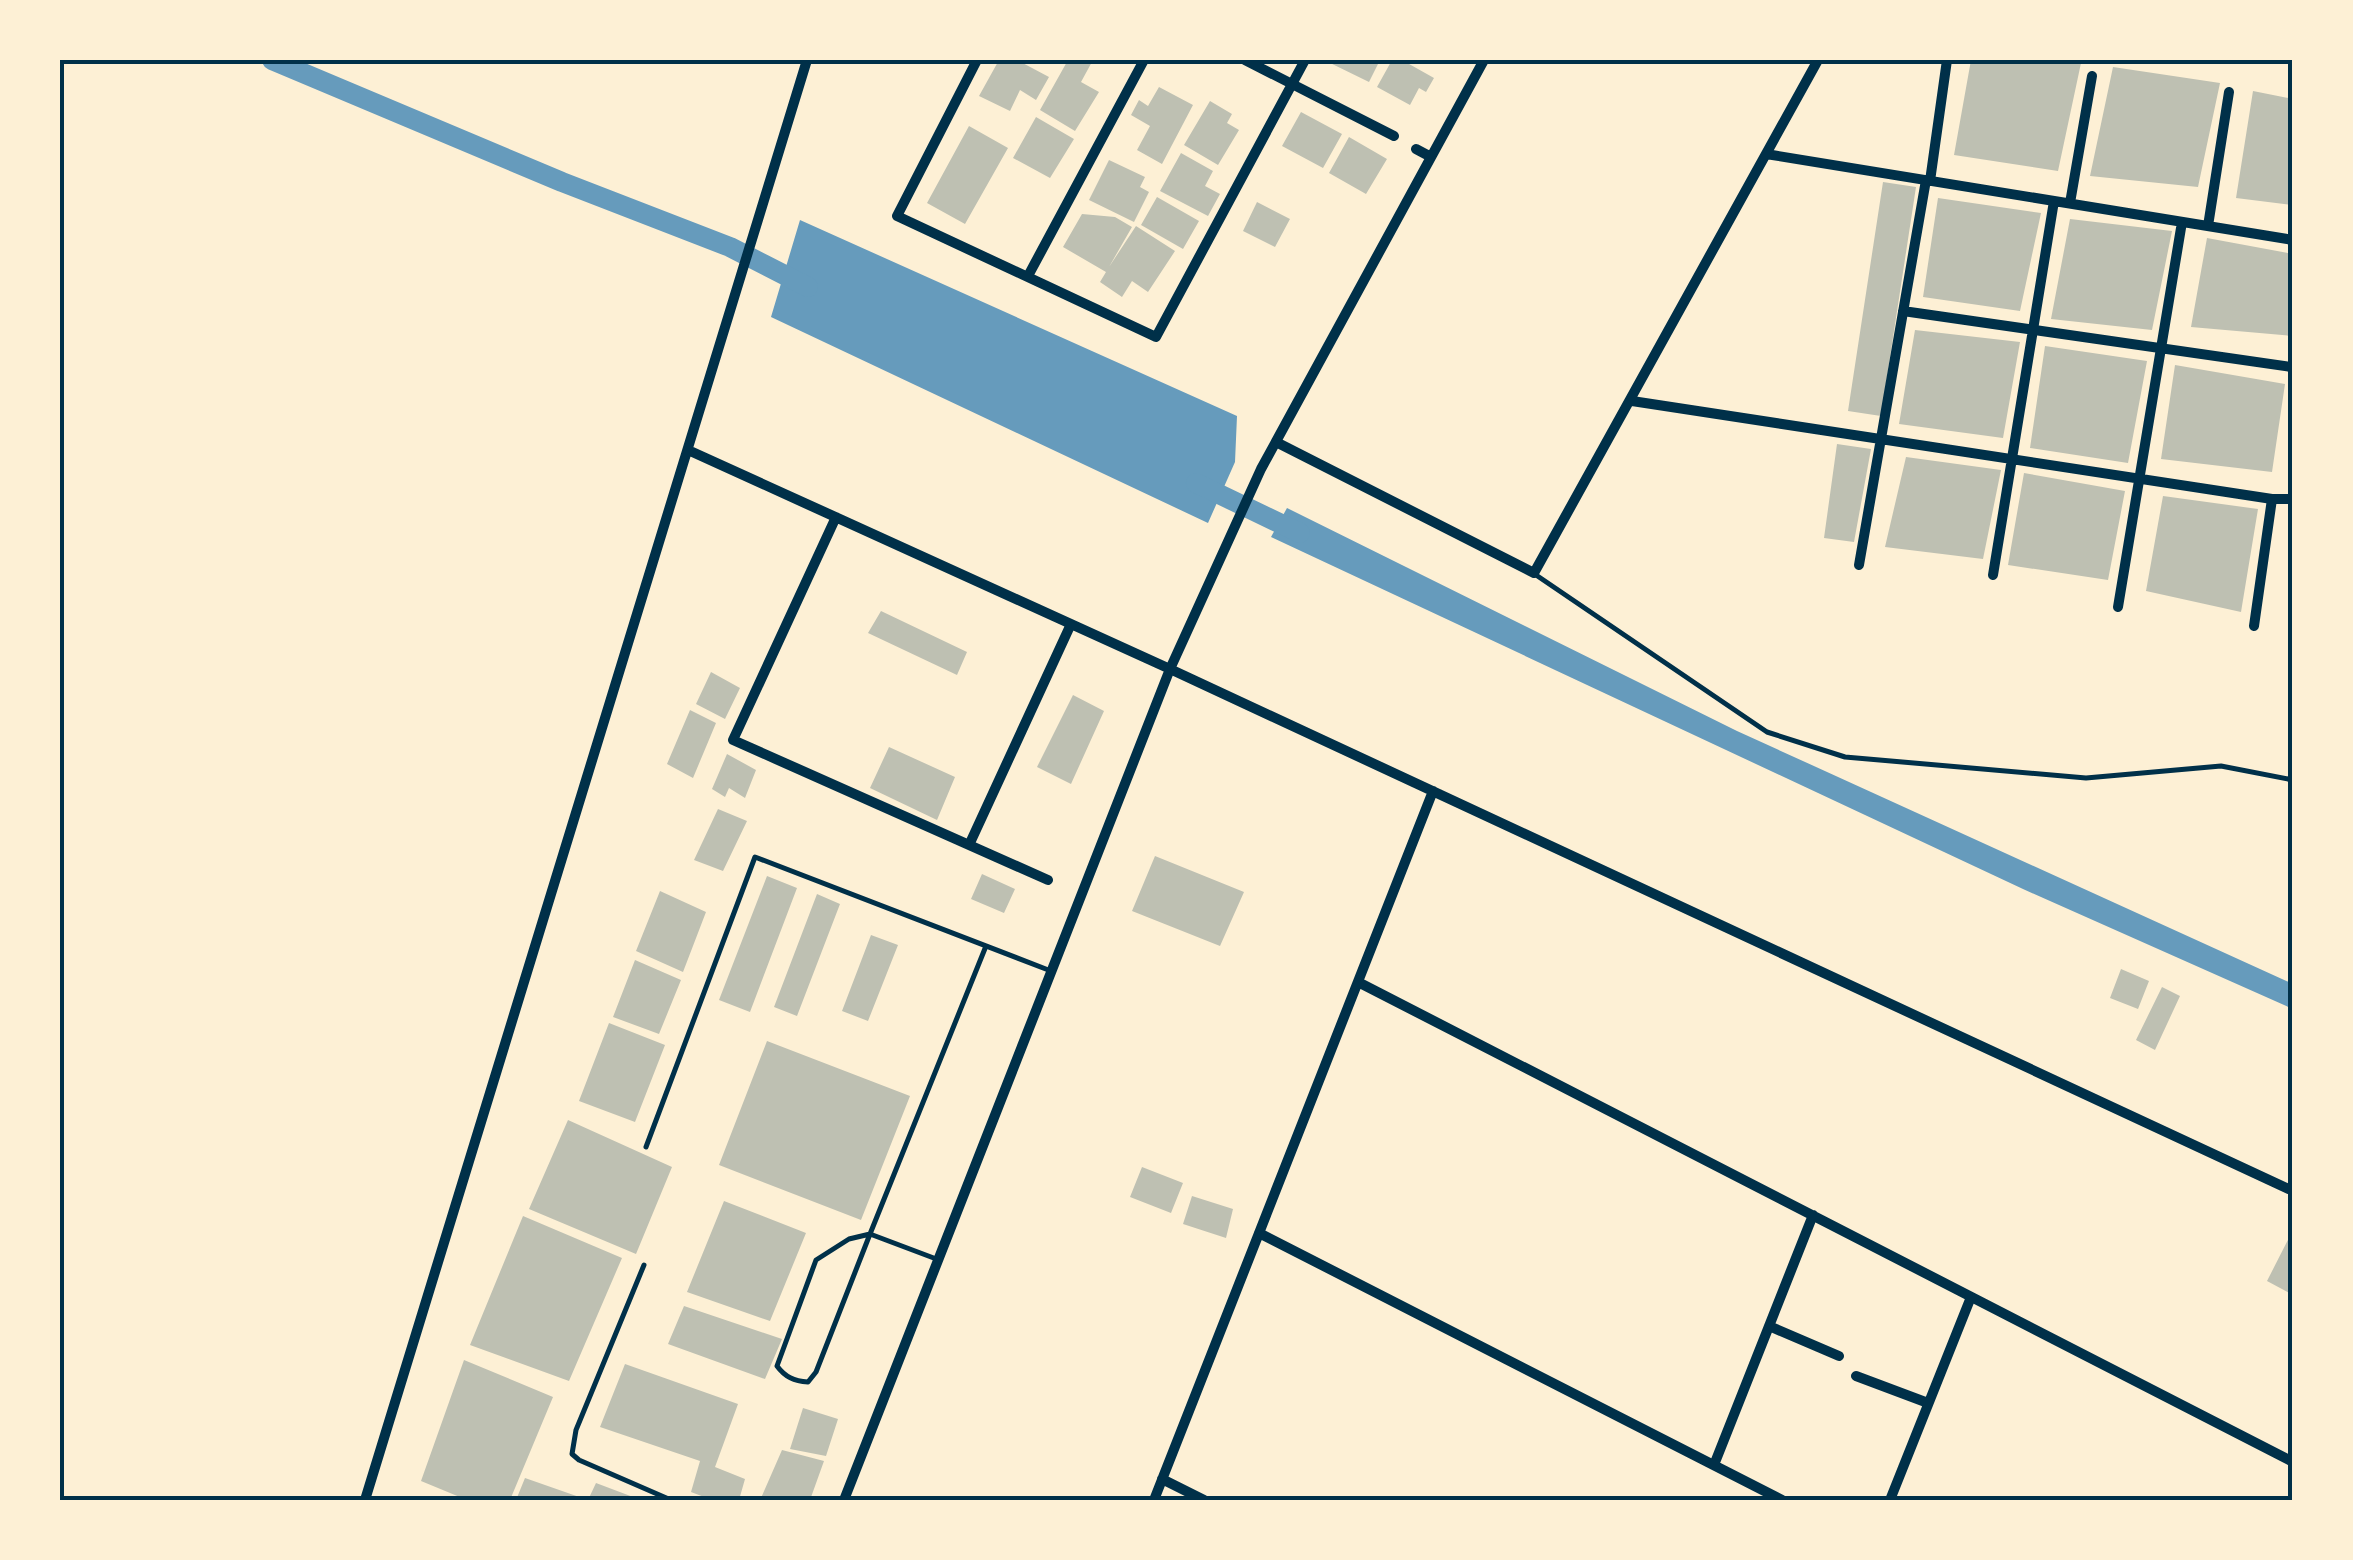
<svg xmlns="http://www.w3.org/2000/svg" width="2353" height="1560" font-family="Inter,sans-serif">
<rect width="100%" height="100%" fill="#fdf0d5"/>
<!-- water -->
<path fill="#669bbc" d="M 800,220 L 1237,416 L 1235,462 L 1208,523 L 771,317 Z
M 1287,508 L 1737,731 L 2293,984 L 2293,1009 L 2023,889 L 1271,537 Z"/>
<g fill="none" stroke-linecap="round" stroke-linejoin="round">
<!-- canal -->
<path stroke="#669bbc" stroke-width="20" d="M 272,60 L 562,182 L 730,247 L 808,287
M 1196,483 L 1300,533"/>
</g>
<!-- building -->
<path fill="#bec0b2" d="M 999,60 L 1017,60 L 1049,77 L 1036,100 L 1020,90 L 1010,111 L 979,96 Z
M 1068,60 L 1093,60 L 1081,82 L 1099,92 L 1075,131 L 1040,110 Z
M 1324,60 L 1380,60 L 1369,82 Z
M 1392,60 L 1402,60 L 1434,78 L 1426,92 L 1419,88 L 1410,105 L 1377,87 Z
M 1971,60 L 2081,63 L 2058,171 L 1954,155 Z
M 2113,67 L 2220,83 L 2198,187 L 2090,176 Z
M 1159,87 L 1193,105 L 1162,164 L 1137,150 L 1150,126 L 1131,115 L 1139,100 L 1148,106 Z
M 2253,91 L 2293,99 L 2293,205 L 2236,198 Z
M 1210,101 L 1232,114 L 1227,123 L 1239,130 L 1218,165 L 1184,145 Z
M 1301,112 L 1342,134 L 1323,168 L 1282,146 Z
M 1036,117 L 1074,139 L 1050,178 L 1013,158 Z
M 969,126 L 1008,148 L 965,224 L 927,203 Z
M 1349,137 L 1387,159 L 1366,194 L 1329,173 Z
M 1181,153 L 1213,171 L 1205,186 L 1220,194 L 1208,216 L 1160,191 Z
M 1109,160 L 1145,177 L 1140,187 L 1149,192 L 1134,222 L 1089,200 Z
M 1883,182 L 1916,187 L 1881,416 L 1848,411 Z
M 1157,197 L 1199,221 L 1183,249 L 1141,225 Z
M 1938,198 L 2041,213 L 2020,311 L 1923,297 Z
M 1257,202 L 1290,219 L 1275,247 L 1243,231 Z
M 1082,214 L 1115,217 L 1132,227 L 1109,267 L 1136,226 L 1175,251 L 1148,292 L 1132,281 L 1122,297 L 1100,282 L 1106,272 L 1063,247 Z
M 2070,219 L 2172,231 L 2152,330 L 2051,319 Z
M 2207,238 L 2293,254 L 2293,336 L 2191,327 Z
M 1915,330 L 2020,342 L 2003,438 L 1899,424 Z
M 2045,346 L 2147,361 L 2128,463 L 2030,448 Z
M 2175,365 L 2285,384 L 2272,472 L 2161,459 Z
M 1837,444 L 1871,449 L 1854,542 L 1824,538 Z
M 1906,457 L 2001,470 L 1983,559 L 1885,547 Z
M 2024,473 L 2125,491 L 2108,580 L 2008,565 Z
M 2163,496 L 2258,509 L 2241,612 L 2146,591 Z
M 881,611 L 967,652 L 957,675 L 868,633 Z
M 711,672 L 740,688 L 725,719 L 696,704 Z
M 1073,695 L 1104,711 L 1071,784 L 1037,767 Z
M 690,710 L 716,723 L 693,778 L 667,764 Z
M 889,747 L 955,777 L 937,820 L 870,788 Z
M 727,754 L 756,770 L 745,798 L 729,788 L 725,797 L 712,789 Z
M 718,809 L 747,821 L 723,871 L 694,860 Z
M 1155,856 L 1244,892 L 1220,946 L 1132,911 Z
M 982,874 L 1015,889 L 1004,913 L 971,899 Z
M 767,876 L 797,888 L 750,1012 L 719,1000 Z
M 660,891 L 706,912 L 683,972 L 636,951 Z
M 817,894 L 840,904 L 797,1016 L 774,1007 Z
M 871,935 L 898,945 L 868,1021 L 842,1011 Z
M 635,960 L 681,980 L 659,1034 L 613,1017 Z
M 2121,969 L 2149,981 L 2138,1009 L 2110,998 Z
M 2162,987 L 2180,996 L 2155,1050 L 2136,1040 Z
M 609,1023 L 665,1045 L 635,1122 L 579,1101 Z
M 767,1041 L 910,1096 L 861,1220 L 719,1165 Z
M 568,1120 L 672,1167 L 636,1254 L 529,1209 Z
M 1142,1167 L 1183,1183 L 1171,1213 L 1130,1197 Z
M 1192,1196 L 1233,1209 L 1226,1238 L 1183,1224 Z
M 724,1201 L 806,1233 L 770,1321 L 687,1292 Z
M 523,1216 L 622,1258 L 569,1381 L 470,1345 Z
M 2293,1230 L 2293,1295 L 2267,1281 Z
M 684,1306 L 782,1339 L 765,1379 L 668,1344 Z
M 464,1360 L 553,1397 L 510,1500 L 467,1500 L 421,1481 Z
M 625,1364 L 738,1404 L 715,1467 L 745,1479 L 739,1500 L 712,1500 L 691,1492 L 700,1461 L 600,1427 Z
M 803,1408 L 838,1419 L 826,1456 L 790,1449 Z
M 782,1450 L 824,1461 L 810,1500 L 761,1498 Z
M 525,1478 L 585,1499 L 585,1500 L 516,1500 Z
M 596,1483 L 641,1500 L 588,1500 Z"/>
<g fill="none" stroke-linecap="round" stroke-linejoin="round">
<!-- service -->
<path stroke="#003049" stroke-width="5" d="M 1536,575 L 1767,732 L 1845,757 L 2086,778 L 2221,766 L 2293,780
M 646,1147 L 755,857 L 1051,971
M 939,1260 L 870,1234 L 816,1372 L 808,1382 C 794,1381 785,1377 777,1366 L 816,1260 L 849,1239 L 870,1234 L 986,946
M 644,1265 L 576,1430 L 572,1454 L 579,1460 L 671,1500"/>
<!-- minor -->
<path stroke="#003049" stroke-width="10" d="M 977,60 L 897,216 L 1156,337 L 1305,60
M 1245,60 L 1394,136
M 1416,149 L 1431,157
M 1766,154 L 2293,240
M 1930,181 L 1947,60
M 2070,203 L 2092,76
M 2208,226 L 2229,92
M 1028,276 L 1144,60
M 1903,311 L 2291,367
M 1632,401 L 2272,499 L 2293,499
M 1276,442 L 1534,573 L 1818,60
M 688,450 L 1170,669 L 2293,1191
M 836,517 L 733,740 L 1048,880
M 1859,565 L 1926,180
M 1993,575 L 2054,201
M 2118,607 L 2182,222
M 2254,626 L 2272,499
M 970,843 L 1071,624
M 1358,982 L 2293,1462
M 1259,1233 L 1782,1500
M 1769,1326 L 1839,1356
M 1856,1376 L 1928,1403
M 1714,1465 L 1813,1215
M 1162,1479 L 1204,1500
M 365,1500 L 807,60
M 844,1500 L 1170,669 L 1261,469 L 1484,60
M 1154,1500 L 1433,791
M 1890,1500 L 1971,1297"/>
</g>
<!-- border -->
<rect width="2353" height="1560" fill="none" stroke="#fdf0d5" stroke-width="125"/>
<rect x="62" y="62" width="2228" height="1436" fill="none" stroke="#003049" stroke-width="4"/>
</svg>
